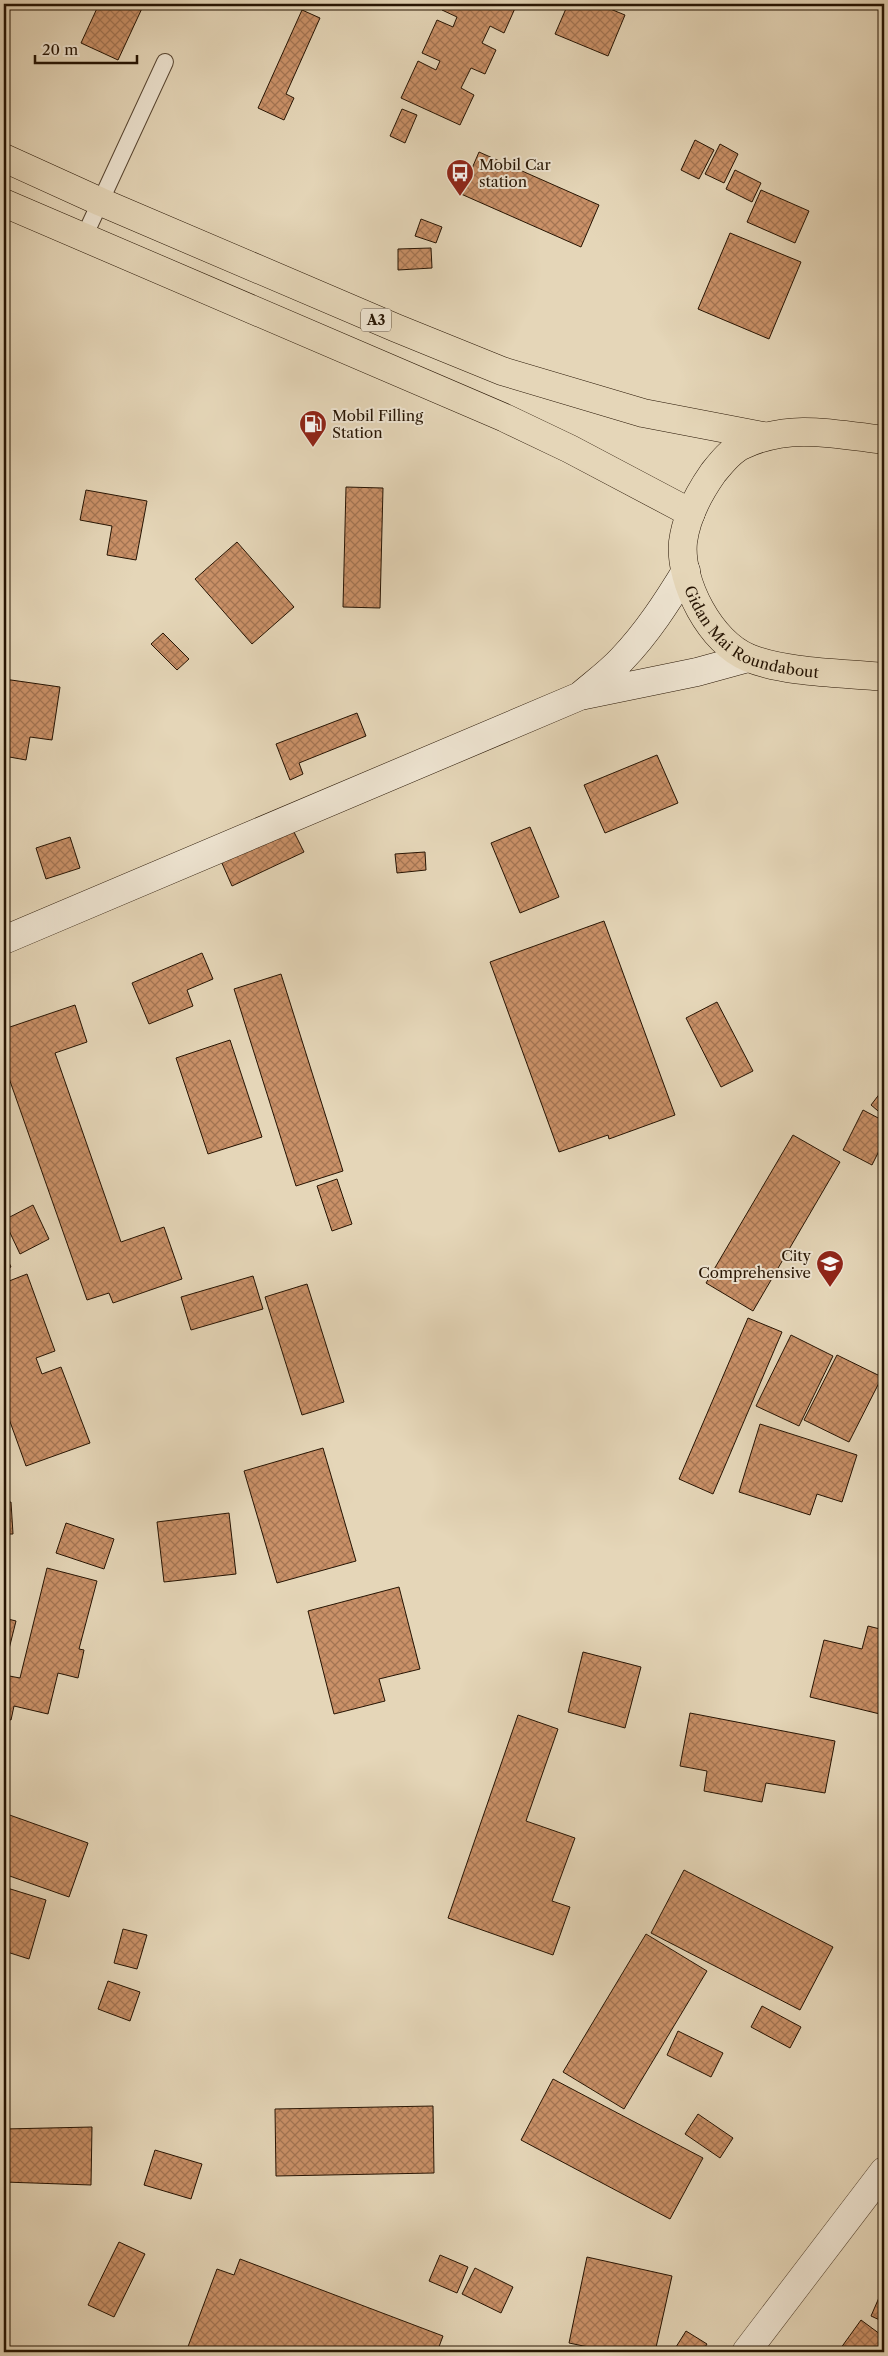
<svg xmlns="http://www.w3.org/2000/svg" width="888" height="2356" font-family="'Libre Caslon Text',serif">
<defs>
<pattern id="building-cross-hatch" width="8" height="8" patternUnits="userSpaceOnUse" patternTransform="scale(1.25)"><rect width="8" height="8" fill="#ca9168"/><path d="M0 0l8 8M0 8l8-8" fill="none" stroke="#a47553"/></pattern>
</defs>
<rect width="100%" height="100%" fill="#e5d6b8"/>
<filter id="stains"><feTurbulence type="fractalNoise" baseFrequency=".004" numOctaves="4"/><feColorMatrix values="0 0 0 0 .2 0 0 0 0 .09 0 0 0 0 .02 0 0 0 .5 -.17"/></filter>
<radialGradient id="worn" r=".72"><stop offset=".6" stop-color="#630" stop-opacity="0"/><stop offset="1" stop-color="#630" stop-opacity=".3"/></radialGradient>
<!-- building -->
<path fill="url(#building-cross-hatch)" stroke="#261403" d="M 99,4 L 144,4 L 118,60 L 81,43 Z
M 445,4 L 511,4 L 516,6 L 504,33 L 490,26 L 482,43 L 496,50 L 485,74 L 471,68 L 461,88 L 474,95 L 460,125 L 401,98 L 418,61 L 436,70 L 440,61 L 422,53 L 437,20 L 453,27 L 457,17 L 442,10 Z
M 568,4 L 598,4 L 625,15 L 608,56 L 555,34 Z
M 302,10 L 320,18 L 286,94 L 294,98 L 284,120 L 258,108 Z
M 402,109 L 417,115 L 405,143 L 390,136 Z
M 695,140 L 714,150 L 699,179 L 681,170 Z
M 720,144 L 738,154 L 724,183 L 705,174 Z
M 479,152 L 599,205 L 581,247 L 461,194 Z
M 735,170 L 761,183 L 752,202 L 726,189 Z
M 761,190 L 809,211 L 795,243 L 747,222 Z
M 421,219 L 442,227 L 436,243 L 415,236 Z
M 730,233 L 801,262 L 769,339 L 698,309 Z
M 431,248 L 432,268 L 398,270 L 398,249 Z
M 346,487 L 383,488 L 380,608 L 343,607 Z
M 86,490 L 147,501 L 136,560 L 107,555 L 112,526 L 80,520 Z
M 237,542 L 294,607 L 252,644 L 195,579 Z
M 163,633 L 189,659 L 177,670 L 151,644 Z
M 4,679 L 60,687 L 52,740 L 30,737 L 26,760 L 4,756 Z
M 357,713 L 366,736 L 299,763 L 303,774 L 290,780 L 276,744 Z
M 657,755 L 678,803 L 605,833 L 584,785 Z
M 530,827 L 559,897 L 520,913 L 491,843 Z
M 292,828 L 304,852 L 232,886 L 221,861 Z
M 70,837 L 80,868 L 46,879 L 36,848 Z
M 425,852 L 426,870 L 397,873 L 395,854 Z
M 604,921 L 675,1115 L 609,1139 L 608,1135 L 559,1152 L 490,962 Z
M 202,953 L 213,979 L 187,990 L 193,1006 L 149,1024 L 132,983 Z
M 281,974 L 343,1171 L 296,1186 L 234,989 Z
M 717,1002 L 753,1071 L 721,1087 L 686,1018 Z
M 75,1005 L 87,1042 L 55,1053 L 121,1242 L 164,1227 L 182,1279 L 113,1303 L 109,1293 L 87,1300 L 4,1064 L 4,1029 Z
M 230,1040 L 262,1137 L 208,1154 L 176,1058 Z
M 884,1088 L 884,1116 L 871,1105 Z
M 863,1110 L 884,1121 L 884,1141 L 872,1165 L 843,1150 Z
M 793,1135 L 840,1162 L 753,1311 L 706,1283 Z
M 337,1179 L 352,1224 L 332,1231 L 317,1186 Z
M 33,1205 L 49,1239 L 20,1254 L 4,1220 Z
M 4,1252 L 11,1267 L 4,1270 Z
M 27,1274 L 55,1351 L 36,1358 L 42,1374 L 61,1367 L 90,1443 L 26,1466 L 4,1405 L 4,1283 Z
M 253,1276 L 263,1309 L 191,1330 L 181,1297 Z
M 307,1284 L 344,1402 L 302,1415 L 265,1297 Z
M 748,1318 L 782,1332 L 713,1494 L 679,1479 Z
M 791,1335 L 833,1356 L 799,1426 L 756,1406 Z
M 837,1355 L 882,1377 L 849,1442 L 804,1420 Z
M 760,1424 L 857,1455 L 842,1502 L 817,1494 L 810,1515 L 739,1492 Z
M 323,1448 L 356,1561 L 277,1583 L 244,1471 Z
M 11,1502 L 13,1534 L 4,1534 L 4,1503 Z
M 229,1513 L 236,1574 L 164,1582 L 157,1522 Z
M 66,1523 L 114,1539 L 104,1569 L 56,1553 Z
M 47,1568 L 97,1581 L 79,1649 L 84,1650 L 78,1678 L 58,1673 L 48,1714 L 14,1706 L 11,1720 L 4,1718 L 4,1675 L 20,1678 Z
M 399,1587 L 420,1669 L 379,1679 L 385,1701 L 334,1714 L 308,1611 Z
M 4,1618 L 16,1621 L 4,1669 Z
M 868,1626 L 884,1630 L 884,1715 L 810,1697 L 824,1640 L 862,1649 Z
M 583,1652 L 641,1667 L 625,1728 L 568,1712 Z
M 690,1713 L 835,1741 L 825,1793 L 766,1783 L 762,1802 L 704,1791 L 707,1771 L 680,1766 Z
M 518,1715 L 558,1729 L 526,1821 L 575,1838 L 552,1901 L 570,1907 L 553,1955 L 448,1918 Z
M 4,1813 L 88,1843 L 69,1897 L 4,1874 Z
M 684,1870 L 833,1947 L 800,2010 L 651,1933 Z
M 4,1887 L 46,1900 L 29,1959 L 4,1951 Z
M 123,1929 L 147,1935 L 137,1969 L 114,1963 Z
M 646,1934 L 707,1971 L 624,2109 L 563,2072 Z
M 108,1981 L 140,1992 L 130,2021 L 98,2009 Z
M 762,2006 L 801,2027 L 790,2048 L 751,2027 Z
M 678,2031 L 723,2053 L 711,2077 L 667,2055 Z
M 553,2079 L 703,2158 L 670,2219 L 521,2140 Z
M 433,2106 L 434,2173 L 276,2176 L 275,2109 Z
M 698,2114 L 733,2138 L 720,2158 L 685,2134 Z
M 92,2127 L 91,2185 L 4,2182 L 4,2129 Z
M 155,2150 L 202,2164 L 191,2199 L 144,2185 Z
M 119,2242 L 145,2254 L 114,2317 L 88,2305 Z
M 440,2255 L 468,2267 L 457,2293 L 429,2281 Z
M 587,2257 L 672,2276 L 655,2352 L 612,2352 L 569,2343 Z
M 240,2259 L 443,2336 L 437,2352 L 186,2352 L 217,2269 L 234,2275 Z
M 475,2268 L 513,2287 L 501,2313 L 462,2294 Z
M 881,2293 L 884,2294 L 884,2322 L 871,2316 Z
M 861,2320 L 884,2337 L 884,2352 L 838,2352 Z
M 686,2331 L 707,2344 L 702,2352 L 684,2352 L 676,2347 Z"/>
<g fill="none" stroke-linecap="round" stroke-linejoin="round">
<defs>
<path id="lane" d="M 84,237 L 165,62"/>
<path id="street" d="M 746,2352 L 884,2171"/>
<path id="secondary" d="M 581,695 C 595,683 610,672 622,659 C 647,633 667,602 686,571
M 4,940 L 580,696 L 697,672 L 748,658"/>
<g id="highway">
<path d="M 4,158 L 101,202 L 396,328 L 502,371 L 643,413 L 763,436"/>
<path d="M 4,203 L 505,418 L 570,449 L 691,513"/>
<path id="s1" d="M 884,440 C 835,434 790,423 743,445 C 731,450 721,463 713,473 C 699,493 686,518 683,542 C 679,582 711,643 749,658 C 786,673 844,673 884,677"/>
</g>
</defs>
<!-- lane casing -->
<use href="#lane" stroke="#564430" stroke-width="18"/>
<!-- street casing -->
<use href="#street" stroke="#564430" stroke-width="29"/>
<!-- secondary casing -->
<use href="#secondary" stroke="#261403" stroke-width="29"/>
<!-- highway casing -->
<use href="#highway" stroke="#261403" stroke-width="29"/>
<!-- lane -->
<use href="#lane" stroke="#eee4d1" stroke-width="16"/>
<!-- street -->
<use href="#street" stroke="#eee4d1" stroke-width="28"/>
<!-- secondary -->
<use href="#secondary" stroke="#eee4d1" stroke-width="28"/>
<!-- highway -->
<use href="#highway" stroke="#e5d6b8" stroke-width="28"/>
</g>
<!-- icons -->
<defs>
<symbol id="bus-pin" viewBox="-11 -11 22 30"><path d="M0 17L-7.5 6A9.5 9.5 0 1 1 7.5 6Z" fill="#8f2418" stroke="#eee4d1"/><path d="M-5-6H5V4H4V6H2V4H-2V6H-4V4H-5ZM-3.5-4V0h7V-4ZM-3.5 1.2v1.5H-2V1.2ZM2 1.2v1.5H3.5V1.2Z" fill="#fff"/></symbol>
<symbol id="fuel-pin" viewBox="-11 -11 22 30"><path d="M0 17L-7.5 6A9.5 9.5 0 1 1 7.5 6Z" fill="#8f2418" stroke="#eee4d1"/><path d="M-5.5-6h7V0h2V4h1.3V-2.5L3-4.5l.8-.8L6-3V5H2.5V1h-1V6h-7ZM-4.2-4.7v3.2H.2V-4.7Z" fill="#fff"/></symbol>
<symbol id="school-pin" viewBox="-11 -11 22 30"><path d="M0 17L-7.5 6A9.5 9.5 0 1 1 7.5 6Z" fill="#8f2418" stroke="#eee4d1"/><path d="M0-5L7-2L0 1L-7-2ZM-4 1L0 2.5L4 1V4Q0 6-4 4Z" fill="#fff"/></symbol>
</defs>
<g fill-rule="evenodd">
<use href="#bus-pin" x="444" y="157" width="32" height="43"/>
<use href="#fuel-pin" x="297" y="408" width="32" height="43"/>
<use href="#school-pin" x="814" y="1248" width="32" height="43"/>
</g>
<g text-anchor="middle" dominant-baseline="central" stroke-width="4" stroke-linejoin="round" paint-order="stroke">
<!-- shield labels -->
<rect fill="#eee4d1" stroke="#625241" stroke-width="1" x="361" y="308.5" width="30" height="23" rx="4"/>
<g font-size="14" font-weight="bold" fill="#261403">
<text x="376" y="320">A3</text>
</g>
<!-- poi labels -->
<g font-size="15" fill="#261403" stroke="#eee4d1" text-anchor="start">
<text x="479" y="164">Mobil Car<tspan x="479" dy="17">station</tspan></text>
<text x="332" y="415">Mobil Filling<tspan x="332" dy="17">Station</tspan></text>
<text x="811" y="1255" text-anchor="end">City<tspan x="811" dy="17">Comprehensive</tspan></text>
</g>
<!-- street labels -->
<g font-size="15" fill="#261403" stroke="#eee4d1">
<text stroke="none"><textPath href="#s1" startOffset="389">Gidan Mai Roundabout</textPath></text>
</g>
</g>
<!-- margin -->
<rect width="888" height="2356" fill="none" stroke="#e5d6b8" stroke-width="20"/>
<rect x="5" y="5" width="878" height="2346" fill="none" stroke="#261403" stroke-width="2.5"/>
<rect x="10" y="10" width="868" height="2336" fill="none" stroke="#261403"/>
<!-- scale -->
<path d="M35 55v8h102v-8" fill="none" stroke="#261403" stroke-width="2.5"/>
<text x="42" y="55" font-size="15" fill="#261403" stroke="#eee4d1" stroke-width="4" paint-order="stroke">20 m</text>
<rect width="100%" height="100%" filter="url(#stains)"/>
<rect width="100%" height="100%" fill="url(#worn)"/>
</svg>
